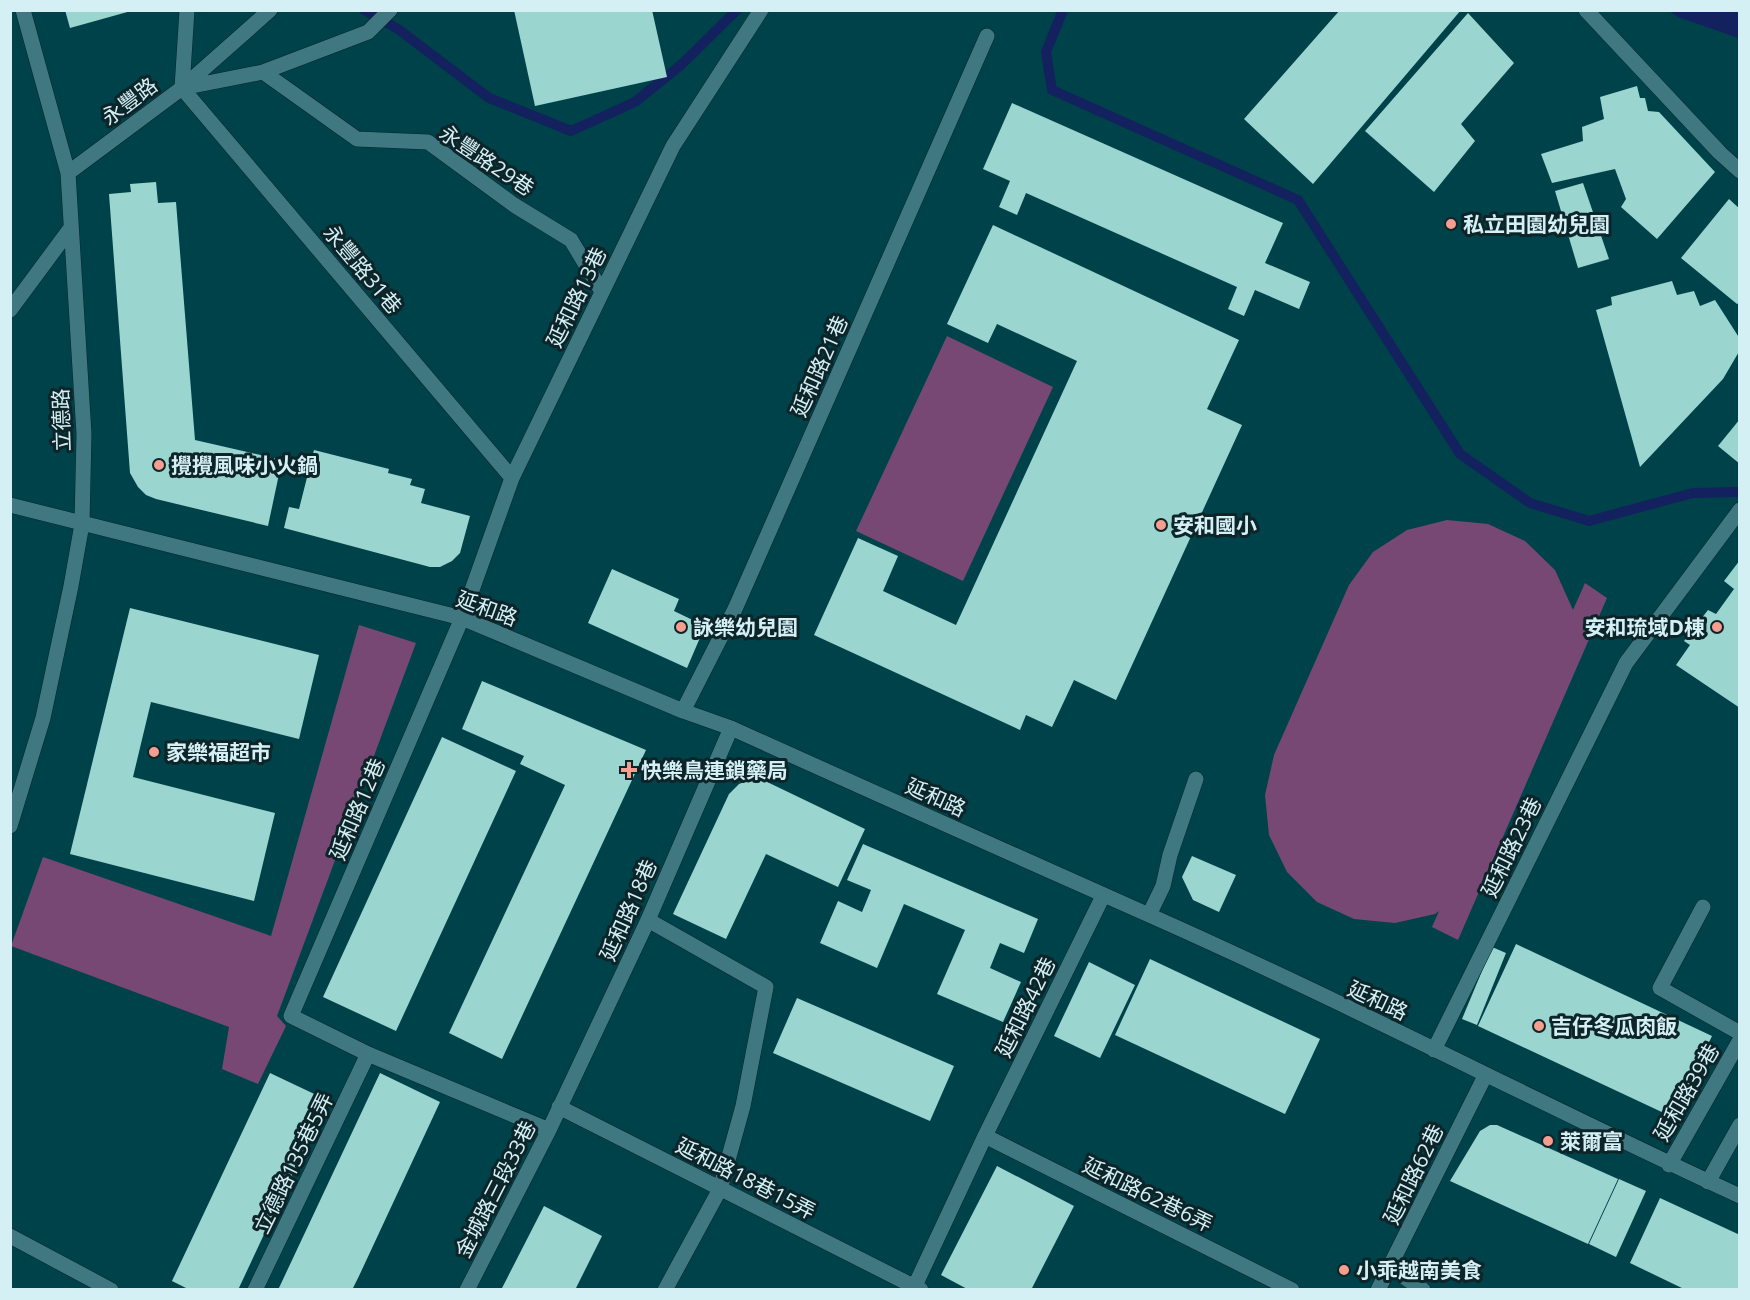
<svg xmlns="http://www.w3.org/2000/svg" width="1750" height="1300" font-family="'Open Sans','Noto Sans TC',sans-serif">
<rect width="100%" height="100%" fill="#00424a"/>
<!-- green -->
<path fill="#784875" d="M 947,336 L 1053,387 L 963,581 L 856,531 Z
M 1447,520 L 1488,524 L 1525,541 L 1555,570 L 1573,610 L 1585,583 L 1607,598 L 1458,940 L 1432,927 L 1439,911 L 1435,914 L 1395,923 L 1354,919 L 1317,902 L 1287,872 L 1269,835 L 1265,795 L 1274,755 L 1349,585 L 1373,552 L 1407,530 Z
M 359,625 L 416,643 L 277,1016 L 286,1026 L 258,1084 L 222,1069 L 229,1027 L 11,946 L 43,857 L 271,936 Z"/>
<!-- water -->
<path fill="#14215f" d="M 1669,11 L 1739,11 L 1739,37 L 1738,38 L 1678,17 Z"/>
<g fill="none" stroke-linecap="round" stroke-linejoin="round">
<!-- stream -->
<path stroke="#14215f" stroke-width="10" d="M 364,10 L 398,29 L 489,98 L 571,131 L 635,102 L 681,65 L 737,10
M 1063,10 L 1046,52 L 1052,90 L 1298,200 L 1460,454 L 1530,503 L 1589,521 L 1693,493 L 1740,492"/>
</g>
<!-- building -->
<path fill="#9ad5cf" d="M 65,10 L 131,10 L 131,11 L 70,28 Z
M 514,10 L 652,10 L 667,77 L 535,106 Z
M 1340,10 L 1461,10 L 1313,184 L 1244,119 Z
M 1468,13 L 1514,63 L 1461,124 L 1475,141 L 1434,192 L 1365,131 Z
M 1637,86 L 1640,98 L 1645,98 L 1648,111 L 1659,112 L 1715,172 L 1657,239 L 1621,207 L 1626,199 L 1615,169 L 1552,183 L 1541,154 L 1583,141 L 1582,127 L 1604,119 L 1600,97 Z
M 1012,103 L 1283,223 L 1265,263 L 1310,282 L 1299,309 L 1255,290 L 1244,316 L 1228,309 L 1237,287 L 1026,193 L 1017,215 L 999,207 L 1010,181 L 983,169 Z
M 156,182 L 158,203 L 176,202 L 195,440 L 282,460 L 268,526 L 156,499 L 146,495 L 138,487 L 130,473 L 109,194 L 131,192 L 130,184 Z
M 1583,183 L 1609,259 L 1578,268 L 1555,191 Z
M 1729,199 L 1740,209 L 1740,302 L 1737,304 L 1681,258 Z
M 993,225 L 1239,340 L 1207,409 L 1242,425 L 1116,700 L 1074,680 L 1052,727 L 1026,715 L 1020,730 L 814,635 L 858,538 L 898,556 L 883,591 L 956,625 L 1077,361 L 997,324 L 988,343 L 947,324 Z
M 1672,281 L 1677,295 L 1694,291 L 1700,306 L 1715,300 L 1740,339 L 1740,350 L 1723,379 L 1640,467 L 1596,310 L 1612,305 L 1611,297 Z
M 1740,419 L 1740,464 L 1718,446 Z
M 314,450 L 389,469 L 388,473 L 412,479 L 410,485 L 425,489 L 421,503 L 470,516 L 460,553 L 452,561 L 440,567 L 430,567 L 284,528 L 289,507 L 299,509 Z
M 1740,560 L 1740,708 L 1676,665 L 1690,645 L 1684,641 L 1708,610 L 1716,614 L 1734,589 L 1724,581 Z
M 612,569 L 679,599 L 674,611 L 705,626 L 687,668 L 588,623 Z
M 130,608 L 319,655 L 299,739 L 151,702 L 133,777 L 275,813 L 254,901 L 70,854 Z
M 482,681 L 646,750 L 502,1059 L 449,1033 L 565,785 L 520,764 L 524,756 L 462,729 Z
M 442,737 L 516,771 L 396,1031 L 323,997 Z
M 761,779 L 865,829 L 838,887 L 766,854 L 726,939 L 673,914 L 729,794 L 739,784 L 750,780 Z
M 863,844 L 1038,919 L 1024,953 L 1000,943 L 990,968 L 1021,982 L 1003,1022 L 937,994 L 965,930 L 904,904 L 877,968 L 820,943 L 838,901 L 862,912 L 871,890 L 847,880 Z
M 1192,856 L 1236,875 L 1219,912 L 1193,900 L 1182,877 Z
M 1516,944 L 1712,1036 L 1685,1093 L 1670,1110 L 1666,1114 L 1478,1026 Z
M 1492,947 L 1506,953 L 1477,1025 L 1462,1019 Z
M 1150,959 L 1320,1039 L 1285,1114 L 1115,1035 Z
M 1089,962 L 1135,985 L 1100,1058 L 1054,1036 Z
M 797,998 L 954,1066 L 930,1121 L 773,1053 Z
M 270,1073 L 327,1100 L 238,1290 L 190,1290 L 172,1281 Z
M 380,1073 L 440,1102 L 359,1276 L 352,1290 L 278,1290 Z
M 1490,1125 L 1497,1125 L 1618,1179 L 1588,1244 L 1450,1181 L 1480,1131 Z
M 997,1166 L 1074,1206 L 1031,1290 L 969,1290 L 941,1275 Z
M 1619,1179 L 1646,1191 L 1616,1257 L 1589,1244 Z
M 1660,1198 L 1740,1235 L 1740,1290 L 1686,1290 L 1630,1263 Z
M 544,1206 L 602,1236 L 575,1290 L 501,1290 Z"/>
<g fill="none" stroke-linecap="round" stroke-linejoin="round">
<defs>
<path id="minor" d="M 1586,10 L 1720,153 L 1740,171
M 263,72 L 357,139 L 428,142 L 514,205 L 571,240 L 601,290
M 182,88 L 512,478
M 182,88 L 263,72 L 368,32 L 390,10
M 182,88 L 187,10
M 68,173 L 182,88 L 270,10
M 10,310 L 70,229
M 10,505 L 462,618 L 683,711 L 731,728 C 870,791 1010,853 1149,915 C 1348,1003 1542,1105 1740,1196
M 683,711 L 735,609 L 987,36
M 10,826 L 43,718 L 71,586 L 82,524 L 84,434 L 68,173 L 23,10
M 1703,907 L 1660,988 L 1740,1033
M 1149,915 L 1163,886 L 1170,855 L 1196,779
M 648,920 L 766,987 L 743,1106 L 720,1189 L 665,1290
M 1434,1050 L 1626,663 L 1740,510
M 559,1107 L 921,1290
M 549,1130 L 368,1054 L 291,1016 L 462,618 L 512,478 L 673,146 L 761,10
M 985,1136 L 1292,1290
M 1669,1165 L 1740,1040
M 1708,1182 L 1740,1125
M 10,1236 L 111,1290
M 1390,1267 L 1423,1290
M 255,1290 L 368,1054
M 467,1290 L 549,1130 L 648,920 L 731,728
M 913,1290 L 985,1136 L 1103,896
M 1378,1290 L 1485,1076"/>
</defs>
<!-- minor casing -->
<use href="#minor" stroke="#07252a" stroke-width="16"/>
<!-- minor -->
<use href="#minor" stroke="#407881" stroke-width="15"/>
</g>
<!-- markers -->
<g fill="#f59d8f" stroke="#0d2428" stroke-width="2">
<circle cx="1451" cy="224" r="6"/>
<circle cx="159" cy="465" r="6"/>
<circle cx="1161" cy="525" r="6"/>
<circle cx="681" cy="627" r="6"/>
<circle cx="1717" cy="627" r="6"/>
<circle cx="154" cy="752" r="6"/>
<path d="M626 761h6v6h6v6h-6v6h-6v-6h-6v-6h6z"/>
<circle cx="1539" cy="1026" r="6"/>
<circle cx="1548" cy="1141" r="6"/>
<circle cx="1344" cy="1270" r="6"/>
</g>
<g text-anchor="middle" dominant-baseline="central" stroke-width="6" stroke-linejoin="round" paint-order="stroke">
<!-- street labels -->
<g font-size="21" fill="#d4f0f5" stroke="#0d2428">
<text transform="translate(129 101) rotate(-37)">永豐路</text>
<text transform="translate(487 160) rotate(34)">永豐路29巷</text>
<text transform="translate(363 269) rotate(50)">永豐路31巷</text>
<text transform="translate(576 297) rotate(-64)">延和路13巷</text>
<text transform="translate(819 366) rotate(-66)">延和路21巷</text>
<text transform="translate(61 420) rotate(-92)">立德路</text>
<text transform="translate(487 608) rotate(20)">延和路</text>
<text transform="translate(936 797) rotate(24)">延和路</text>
<text transform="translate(357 809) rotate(-67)">延和路12巷</text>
<text transform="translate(1511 847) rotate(-64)">延和路23巷</text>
<text transform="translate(628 910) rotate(-66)">延和路18巷</text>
<text transform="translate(1378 1000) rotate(25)">延和路</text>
<text transform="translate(1025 1007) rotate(-64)">延和路42巷</text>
<text transform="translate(1686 1092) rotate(-60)">延和路39巷</text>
<text transform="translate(293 1163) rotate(-64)">立德路135巷5弄</text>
<text transform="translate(1413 1174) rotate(-64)">延和路62巷</text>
<text transform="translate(746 1178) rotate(27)">延和路18巷15弄</text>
<text transform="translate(495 1189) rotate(-63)">金城路三段33巷</text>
<text transform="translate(1148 1194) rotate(26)">延和路62巷6弄</text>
</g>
<!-- poi labels -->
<g font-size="21" font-weight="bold" fill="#d4f0f5" stroke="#0d2428" text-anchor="start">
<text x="1463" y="224">私立田園幼兒園</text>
<text x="171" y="465">攪攪風味小火鍋</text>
<text x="1173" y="525">安和國小</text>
<text x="693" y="627">詠樂幼兒園</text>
<text x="1705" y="627" text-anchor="end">安和琉域D棟</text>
<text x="166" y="752">家樂福超市</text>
<text x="641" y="770">快樂鳥連鎖藥局</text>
<text x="1551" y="1026">吉仔冬瓜肉飯</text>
<text x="1560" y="1141">萊爾富</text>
<text x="1356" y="1270">小乖越南美食</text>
</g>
</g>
<!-- border -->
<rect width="1750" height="1300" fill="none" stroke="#d4f0f5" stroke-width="24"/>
</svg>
